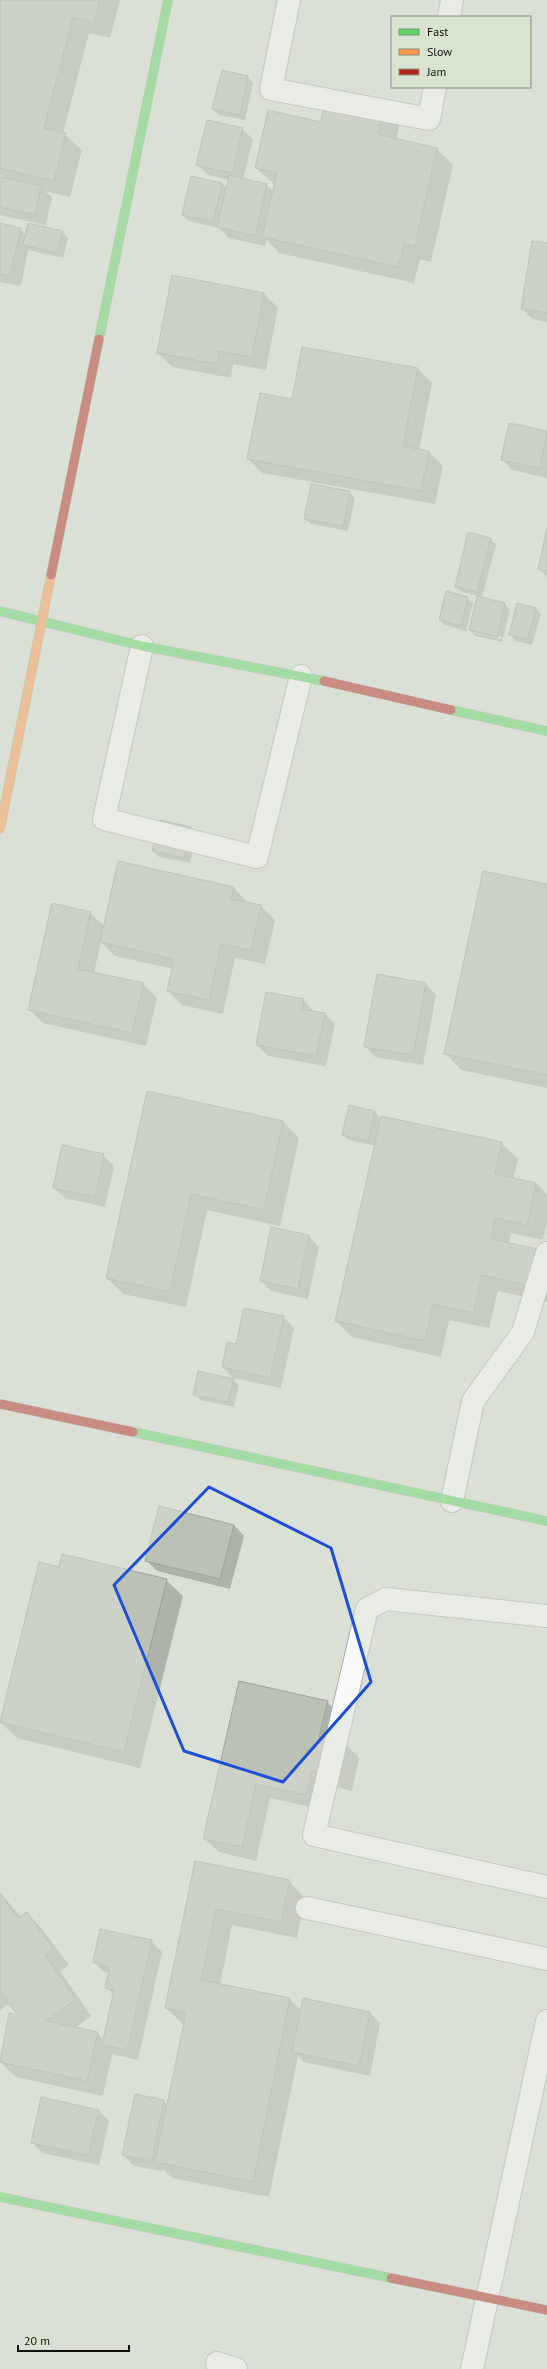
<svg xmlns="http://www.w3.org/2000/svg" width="547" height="2369" font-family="'PT Sans',sans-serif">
<rect width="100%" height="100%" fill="#dae0d5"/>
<!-- shadow -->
<path fill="#0003" fill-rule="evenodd" d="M 0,0 L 120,0 L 110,38 L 89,33 L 63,133 L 82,150 L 70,197 L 45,191 L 52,197 L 46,225 L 0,215 L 0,178 L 4,179 L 0,175 Z
M 222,72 L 248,77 L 253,83 L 245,120 L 219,115 L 213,109 Z
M 328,92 L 400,121 L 396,140 L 437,149 L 453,165 L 431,262 L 420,259 L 414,283 L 279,253 L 267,240 L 265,246 L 229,238 L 219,228 L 188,221 L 183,215 L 192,177 L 222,183 L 227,189 L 229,180 L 208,175 L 198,165 L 242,129 L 253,139 L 243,179 L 266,185 L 274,192 L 275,185 L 256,168 L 322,123 Z
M 0,224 L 20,229 L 26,235 L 62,232 L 68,238 L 63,258 L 28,250 L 21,286 L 0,282 Z
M 547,244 L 547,322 L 532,319 L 522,308 Z
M 173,277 L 264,294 L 278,308 L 266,370 L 233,364 L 231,378 L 172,367 L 158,353 Z
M 303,348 L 418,369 L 432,383 L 419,450 L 429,452 L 443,466 L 435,504 L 262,473 L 248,459 L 293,401 Z
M 510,424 L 547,432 L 547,478 L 512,470 L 502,459 Z
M 349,492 L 355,498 L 348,531 L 311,524 L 305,519 Z
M 547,532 L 547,577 L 539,569 Z
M 491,539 L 496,544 L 482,598 L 505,604 L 510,610 L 502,642 L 476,636 L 470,630 L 478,596 L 462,592 L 456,586 ZM 475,631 L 502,637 L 501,639 L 475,633 Z
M 467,598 L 473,603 L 466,631 L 445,625 L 440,620 Z
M 535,608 L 541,614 L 532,645 L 516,641 L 510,635 Z
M 191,828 L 196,833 L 190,863 L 159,857 L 153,851 Z
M 119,862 L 234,888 L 248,903 L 261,906 L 275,920 L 265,964 L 235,958 L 223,1014 L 182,1005 L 168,991 L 173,969 L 115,956 L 101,942 L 94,973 L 143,984 L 157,998 L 146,1046 L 43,1023 L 29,1009 L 90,913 L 105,927 Z
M 547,885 L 547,1088 L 461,1070 L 445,1053 Z
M 378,975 L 426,984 L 436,995 L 423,1065 L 375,1057 L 365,1046 Z
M 304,1000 L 314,1012 L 324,1013 L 335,1024 L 326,1066 L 268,1056 L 257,1045 Z
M 148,1092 L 283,1122 L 299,1138 L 280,1226 L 207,1210 L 186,1307 L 123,1294 L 107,1278 Z
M 374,1111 L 382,1119 L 501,1143 L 518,1159 L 513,1179 L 536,1183 L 547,1195 L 547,1223 L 543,1240 L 511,1233 L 509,1244 L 547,1252 L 547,1302 L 498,1291 L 489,1328 L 449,1320 L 441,1357 L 352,1337 L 336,1321 L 375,1146 L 349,1140 L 343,1135 Z
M 103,1155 L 114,1166 L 105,1207 L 65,1198 L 54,1188 Z
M 309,1236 L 319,1247 L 308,1299 L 271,1291 L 261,1280 Z
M 283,1317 L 294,1328 L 281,1388 L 233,1378 L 223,1367 L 237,1345 Z
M 233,1380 L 239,1385 L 234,1407 L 200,1400 L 194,1394 Z
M 234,1525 L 244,1536 L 230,1589 L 157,1571 L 146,1560 Z
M 59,1568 L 166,1580 L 183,1596 L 140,1768 L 17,1738 L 0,1722 Z
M 327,1702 L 341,1716 L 345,1744 L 359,1758 L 352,1791 L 325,1785 L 320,1809 L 270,1798 L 256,1861 L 219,1852 L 204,1838 Z
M 196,1863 L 289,1881 L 305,1898 L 297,1938 L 232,1925 L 220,1985 L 290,1999 L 302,2011 L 370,2013 L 380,2023 L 370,2076 L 304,2062 L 298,2056 L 269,2197 L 172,2178 L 163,2169 L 162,2171 L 134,2166 L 123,2155 L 163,2101 L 168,2105 L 184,2025 L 166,2008 Z
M 0,1893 L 21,1917 L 27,1913 L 43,1930 L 69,1965 L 60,1971 L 91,2016 L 75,2028 L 97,2033 L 104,2040 L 114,1995 L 107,1987 L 110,1974 L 104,1972 L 94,1962 L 151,1941 L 162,1952 L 138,2060 L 112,2054 L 103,2096 L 16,2077 L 0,2062 L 10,2014 L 20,2016 L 10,2003 L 0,2010 Z
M 98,2110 L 109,2121 L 99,2165 L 42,2153 L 32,2142 Z"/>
<!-- building -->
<path fill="#bbc1b5" stroke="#a0a49c" d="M 0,0 L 100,0 L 94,23 L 73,17 L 44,128 L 66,133 L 54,181 L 0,168 Z
M 222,70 L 248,76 L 240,115 L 212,109 Z
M 327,91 L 385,104 L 377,134 L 437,148 L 415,246 L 404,244 L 398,267 L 262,237 L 277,173 L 255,168 L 268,110 L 321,122 Z
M 207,120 L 243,128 L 232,173 L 196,165 Z
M 229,175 L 267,184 L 255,236 L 217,227 Z
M 191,176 L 222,183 L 213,222 L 182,215 Z
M 0,177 L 41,186 L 35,215 L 0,207 Z
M 0,223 L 21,228 L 10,276 L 0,274 Z
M 28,223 L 63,231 L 57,253 L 23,245 Z
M 532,241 L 547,243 L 547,313 L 521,309 Z
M 172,275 L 264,293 L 252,357 L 219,351 L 217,364 L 157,353 Z
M 302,347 L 418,368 L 403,446 L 429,451 L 421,491 L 247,459 L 260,393 L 292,399 Z
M 509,423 L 547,431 L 540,468 L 501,460 Z
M 311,484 L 350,491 L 343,526 L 304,519 Z
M 547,528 L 547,571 L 538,569 Z
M 468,532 L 491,538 L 477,592 L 455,587 Z
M 446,591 L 468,597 L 461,626 L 439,620 Z
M 477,596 L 505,603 L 497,637 L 469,630 Z
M 517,603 L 536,608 L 527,640 L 509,635 Z
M 160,820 L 191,827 L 184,858 L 152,851 Z
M 118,861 L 234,887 L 231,899 L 261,905 L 251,950 L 221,944 L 209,1000 L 167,991 L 174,959 L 100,942 Z
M 483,871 L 547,884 L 547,1075 L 444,1054 Z
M 52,903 L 91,912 L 78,969 L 144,983 L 132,1033 L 28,1010 Z
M 377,974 L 426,983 L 413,1055 L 364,1047 Z
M 266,992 L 304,999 L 302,1009 L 325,1013 L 316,1056 L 256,1045 Z
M 147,1091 L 283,1121 L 264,1210 L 191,1194 L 170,1292 L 106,1278 Z
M 349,1105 L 375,1111 L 368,1141 L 342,1135 Z
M 381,1116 L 502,1142 L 495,1174 L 536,1183 L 527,1225 L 495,1218 L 491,1239 L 547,1251 L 547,1290 L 482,1275 L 473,1313 L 433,1304 L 425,1341 L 335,1321 Z
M 62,1145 L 104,1154 L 95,1197 L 53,1188 Z
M 271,1227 L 309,1235 L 298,1289 L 260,1281 Z
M 244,1308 L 284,1316 L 270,1378 L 222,1367 L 227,1342 L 236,1344 Z
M 198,1371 L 234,1379 L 228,1402 L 193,1395 Z
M 159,1506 L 234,1525 L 220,1579 L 145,1561 Z
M 62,1554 L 167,1579 L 124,1752 L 0,1722 L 39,1562 L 59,1567 Z
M 239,1681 L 328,1701 L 319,1737 L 345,1743 L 338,1778 L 312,1771 L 306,1795 L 256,1784 L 242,1847 L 203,1839 Z
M 195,1861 L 290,1880 L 281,1922 L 216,1909 L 201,1980 L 290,1998 L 253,2182 L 155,2162 L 186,2013 L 165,2008 Z
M 0,1893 L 18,1918 L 27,1912 L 53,1949 L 45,1955 L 76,1999 L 46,2021 L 98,2032 L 87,2081 L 0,2062 L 9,2013 L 17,2015 L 0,1990 Z
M 100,1929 L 152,1940 L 127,2050 L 102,2045 L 114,1990 L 105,1988 L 110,1967 L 93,1962 Z
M 303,1998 L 370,2012 L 359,2066 L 292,2052 Z
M 135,2094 L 164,2100 L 152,2161 L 122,2155 Z
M 41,2097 L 99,2110 L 88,2155 L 31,2143 Z"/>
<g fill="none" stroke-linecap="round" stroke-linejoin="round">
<defs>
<path id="lane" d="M 289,0 L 271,89 L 429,119 L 435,87
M 449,17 L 452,0
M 142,646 L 104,819 L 257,857 L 301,676
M 452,1501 L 473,1401 L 523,1332 L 547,1253
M 547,1616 L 386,1599 L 367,1609 L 314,1835 L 547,1887
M 307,1908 L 547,1959
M 217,2363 L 236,2369"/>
<path id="street" d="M 472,2369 L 547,2021"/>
<path id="fast" d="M 99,339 L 168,0
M 0,611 L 142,646 L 324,681
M 451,710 L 547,731
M 133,1432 L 547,1521
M 0,2197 L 391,2278"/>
<path id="slow" d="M 0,829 L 51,575"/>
<path id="jam" d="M 51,575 L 99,339
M 324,681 L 451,710
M 0,1404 L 133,1432
M 391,2278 L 547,2310"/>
</defs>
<!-- lane casing -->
<use href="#lane" stroke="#abafa7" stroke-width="24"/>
<!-- street casing -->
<use href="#street" stroke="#abafa7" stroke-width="24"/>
<!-- fast casing -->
<use href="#fast" stroke="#abafa7" stroke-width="10"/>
<!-- slow casing -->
<use href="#slow" stroke="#abafa7" stroke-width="10"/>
<!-- jam casing -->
<use href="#jam" stroke="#abafa7" stroke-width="10"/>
<!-- lane -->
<use href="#lane" stroke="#f9faf9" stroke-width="22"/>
<!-- street -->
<use href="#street" stroke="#f9faf9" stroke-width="22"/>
<!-- fast -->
<use href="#fast" stroke="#63d668" stroke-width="9"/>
<!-- slow -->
<use href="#slow" stroke="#ff974d" stroke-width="9"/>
<!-- jam -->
<use href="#jam" stroke="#b3261e" stroke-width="9"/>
</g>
<!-- marked area -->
<path d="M0 0H547V2369H0ZM 209,1487 L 331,1548 L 371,1682 L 283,1782 L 184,1751 L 114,1585 Z" fill="#dae0d5" fill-opacity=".55" fill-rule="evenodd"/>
<path fill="none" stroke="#1d4ed8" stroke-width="3" stroke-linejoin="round" d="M 209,1487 L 331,1548 L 371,1682 L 283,1782 L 184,1751 L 114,1585 Z"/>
<!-- legend -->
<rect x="391" y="16" width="140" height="72" fill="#d9e4d0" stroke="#879081"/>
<rect x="399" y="29" width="20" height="6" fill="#63d668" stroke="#879081"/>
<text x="427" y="36" font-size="12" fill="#0d110a">Fast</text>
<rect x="399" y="49" width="20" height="6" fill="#ff974d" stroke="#879081"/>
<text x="427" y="56" font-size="12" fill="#0d110a">Slow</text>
<rect x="399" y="69" width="20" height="6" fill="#b3261e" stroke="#879081"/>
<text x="427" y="76" font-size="12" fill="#0d110a">Jam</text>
<!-- scale -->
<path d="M18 2345v6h111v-6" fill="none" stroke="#0d110a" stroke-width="2"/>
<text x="24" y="2345" font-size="12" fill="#0d110a" stroke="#d9e4d0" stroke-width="3" paint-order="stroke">20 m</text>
</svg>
